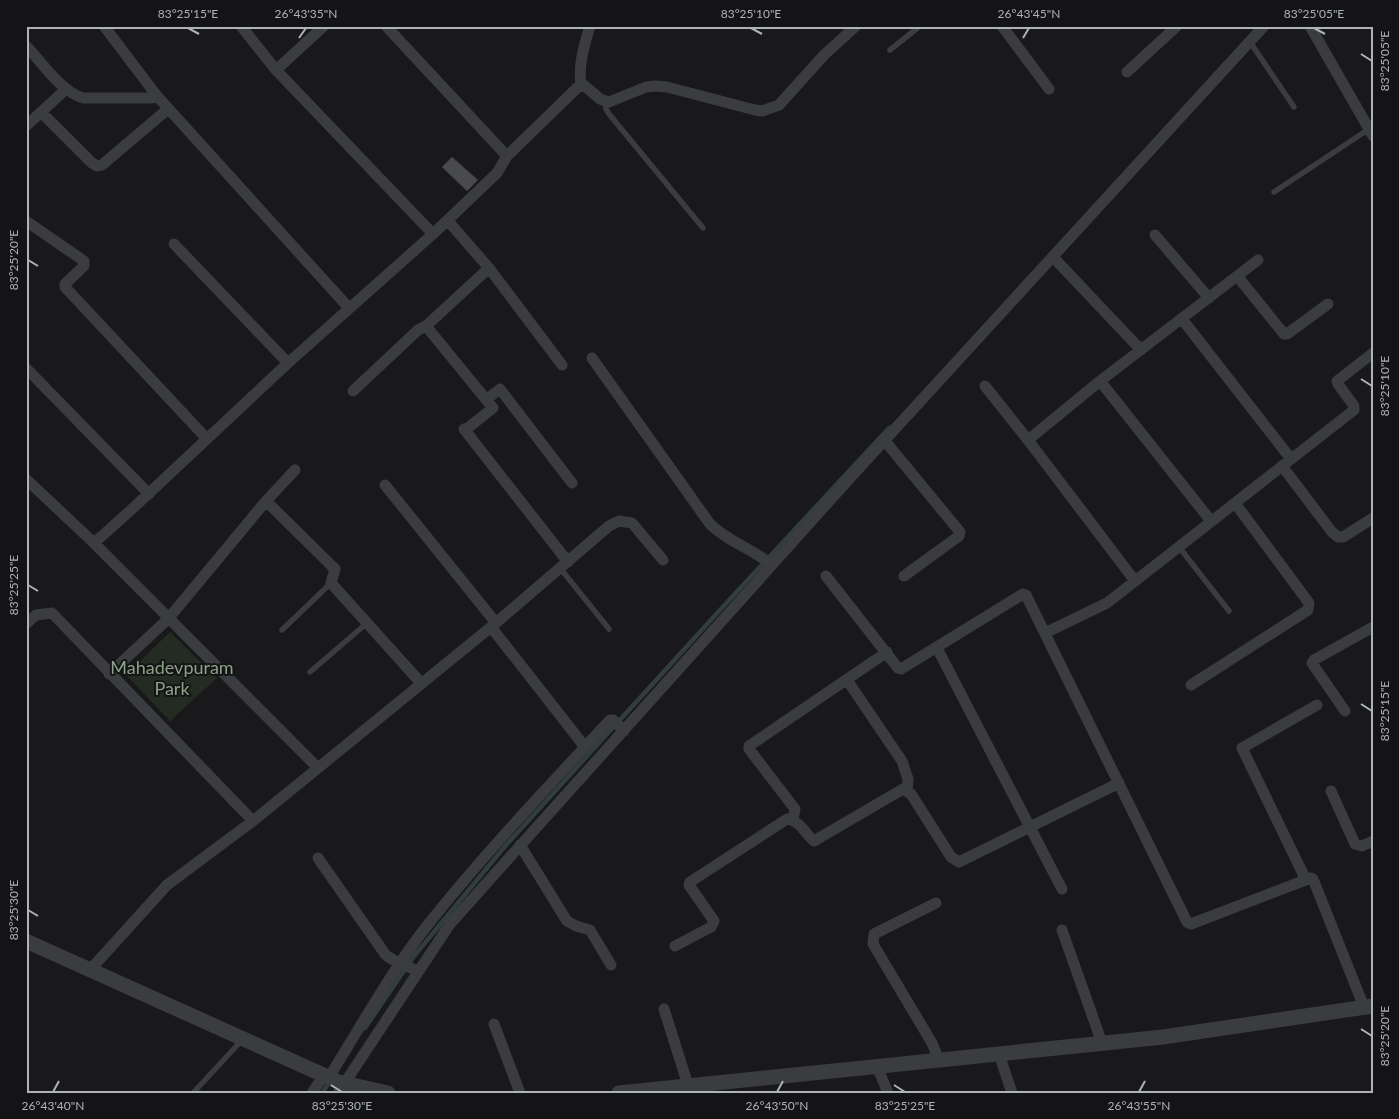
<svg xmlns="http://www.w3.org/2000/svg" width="1399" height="1119" font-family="Lato,sans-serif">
<rect width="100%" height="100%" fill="#19191b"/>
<!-- green -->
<path fill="#242b23" d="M 170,632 L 217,678 L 173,718 L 171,722 L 126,675 Z"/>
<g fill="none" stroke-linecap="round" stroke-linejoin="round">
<!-- stream -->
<path stroke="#323d40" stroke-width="4.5" d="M 365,1028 L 414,956 L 506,845 L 720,610 L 889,428
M 322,1093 L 331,1080"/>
</g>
<!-- building -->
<path fill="#484a4d" stroke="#333437" d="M 452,157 L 478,180 L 467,191 L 442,167 Z"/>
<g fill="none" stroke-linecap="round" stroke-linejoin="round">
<!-- service -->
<path stroke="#3a3c40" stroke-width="5.5" d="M 1250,42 L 1294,107
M 890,50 L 920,26
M 605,101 L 606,109 L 609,114 L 703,228
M 1274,192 L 1369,129
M 1179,547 L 1229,611
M 560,568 L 609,629
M 282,630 L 331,583
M 310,672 L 367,623
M 193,1093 L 242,1040"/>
<!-- minor -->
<path stroke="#3a3c40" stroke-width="11" d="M 104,26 L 157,96
M 386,26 L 507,156
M 1002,26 L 1049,89
M 1310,26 L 1373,136
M 26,46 C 42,62 61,92 83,98 L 152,98 L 157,96 L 349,308
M 276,70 L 324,26
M 1127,72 L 1177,26
M 581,85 C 578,65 584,46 590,26
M 41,112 L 92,163 L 97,166 L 102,165 L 168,109
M 26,126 L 66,89
M 26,221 L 84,261 L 84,266 L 65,284 L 65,287 L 207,439
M 448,221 L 489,268 L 562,365
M 433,234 L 497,173 L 507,156 L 578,87 L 585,86 L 600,99 L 609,102 L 646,87 L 655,86 L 667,87 L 755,110 L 762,111 L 779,105 L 824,55 L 856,26
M 1155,235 L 1209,298
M 174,244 L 288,363
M 1053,257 L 1141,350
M 1238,277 L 1284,334 L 1287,334 L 1328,304
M 1182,319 L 1291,459
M 426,326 L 493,408 L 469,427 L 464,429 L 568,562
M 592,358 L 710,524 C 728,542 753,549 772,565
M 26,368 L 149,494
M 1100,381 L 1211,521
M 985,386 L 1028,440
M 353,391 L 418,330 L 426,326 L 489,268
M 487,399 L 500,389 L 572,483
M 885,441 L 960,532 L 959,536 L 904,576
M 1282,466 L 1332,532 L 1338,537 L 1343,537 L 1373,518
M 26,479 L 94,543 L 317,767
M 385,485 L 496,623
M 266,501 L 335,569 L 331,583 L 421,683
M 94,543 L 131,510 L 288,363 L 433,234 L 276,70 L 241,26
M 826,576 L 898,668 L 901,669 L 1023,594 L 1026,595 L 1187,922 L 1191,924 L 1311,878 L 1313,879 L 1364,1007
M 1135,581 L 1028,440 L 1100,381 L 1258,260
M 26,624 L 36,615 L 52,613 L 253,821
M 491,627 L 585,747
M 1045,633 L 1107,603 L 1354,410 L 1354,406 L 1338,384 L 1337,381 L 1373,353
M 937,648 L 1062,889
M 109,674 L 168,619 L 266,501 L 295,470
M 847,680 L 902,761 L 908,779 L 907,791
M 1191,685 L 1308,610 L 1309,603 L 1235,503
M 1345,711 L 1312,663 L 1314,660 L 1373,627
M 1331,791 L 1355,844 L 1362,846 L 1373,841
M 793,819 L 795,809 L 749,749 L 749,746 L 887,652
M 520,845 L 567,921 L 576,926 L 590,930 L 611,965
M 318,858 L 385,954 C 394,963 408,965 418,972
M 1306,880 L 1242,748 L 1317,705
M 936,903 L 874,934 L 873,944 L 932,1043 L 939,1060
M 1062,930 L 1102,1043
M 675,946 L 711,927 L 714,921 L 689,885 L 690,882 L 787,819 C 800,820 805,834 814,841 L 903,789 L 911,794 L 951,857 L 959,862 L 1119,783
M 90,970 L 167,885 L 253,821 L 491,627 L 609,526 L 619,521 L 632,523 L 663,560
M 664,1009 L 688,1085
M 494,1024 L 520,1093
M 999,1054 L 1012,1093
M 877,1066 L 888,1093
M 329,1077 C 360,1028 390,973 426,927 C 483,855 547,788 610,720 L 613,720 L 624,731
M 312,1093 L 324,1075
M 338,1093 L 450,924 L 850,478 L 1264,26"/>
<!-- tertiary -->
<path stroke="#3a3c40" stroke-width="15" d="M 26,941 L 339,1082 L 388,1093
M 619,1093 L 1163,1037 L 1373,1006"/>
</g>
<!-- ticks -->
<path fill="none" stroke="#adb3b9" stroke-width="2" d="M 188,28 L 199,34M 751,28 L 762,34M 1314,28 L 1325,34M 299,38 L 306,28M 1023,38 L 1029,28M 1361,54 L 1372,61M 28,260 L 38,266M 1361,379 L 1372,386M 28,585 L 38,591M 1361,704 L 1372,711M 28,910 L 38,916M 1361,1029 L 1372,1036M 331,1085 L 342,1092M 894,1085 L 905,1092M 53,1092 L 59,1081M 777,1092 L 783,1081M 1139,1092 L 1145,1081"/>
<g text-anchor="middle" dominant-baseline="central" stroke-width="4" stroke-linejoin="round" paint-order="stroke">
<!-- park labels -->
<g font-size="18" fill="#8aa286" stroke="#141416">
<text x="172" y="667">Mahadevpuram<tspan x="172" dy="21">Park</tspan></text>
</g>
</g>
<!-- border -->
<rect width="1399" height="1119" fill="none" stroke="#141416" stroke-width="55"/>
<rect x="28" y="28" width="1344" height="1064" fill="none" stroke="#adb3b9" stroke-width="2"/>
<g font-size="12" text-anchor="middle" fill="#adb3b9">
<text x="188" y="18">83°25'15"E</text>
<text x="306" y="18">26°43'35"N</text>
<text x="751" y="18">83°25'10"E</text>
<text x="1029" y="18">26°43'45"N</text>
<text x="1314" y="18">83°25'05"E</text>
<text transform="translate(1385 61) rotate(-90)" y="4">83°25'05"E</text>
<text transform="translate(14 260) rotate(-90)" y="4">83°25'20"E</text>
<text transform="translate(1385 386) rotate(-90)" y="4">83°25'10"E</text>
<text transform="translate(14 585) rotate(-90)" y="4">83°25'25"E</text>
<text transform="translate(1385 711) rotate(-90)" y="4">83°25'15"E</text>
<text transform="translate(14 910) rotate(-90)" y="4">83°25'30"E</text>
<text transform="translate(1385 1036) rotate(-90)" y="4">83°25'20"E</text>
<text x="53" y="1110">26°43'40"N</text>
<text x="342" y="1110">83°25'30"E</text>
<text x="777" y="1110">26°43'50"N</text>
<text x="905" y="1110">83°25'25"E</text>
<text x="1139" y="1110">26°43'55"N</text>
</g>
</svg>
